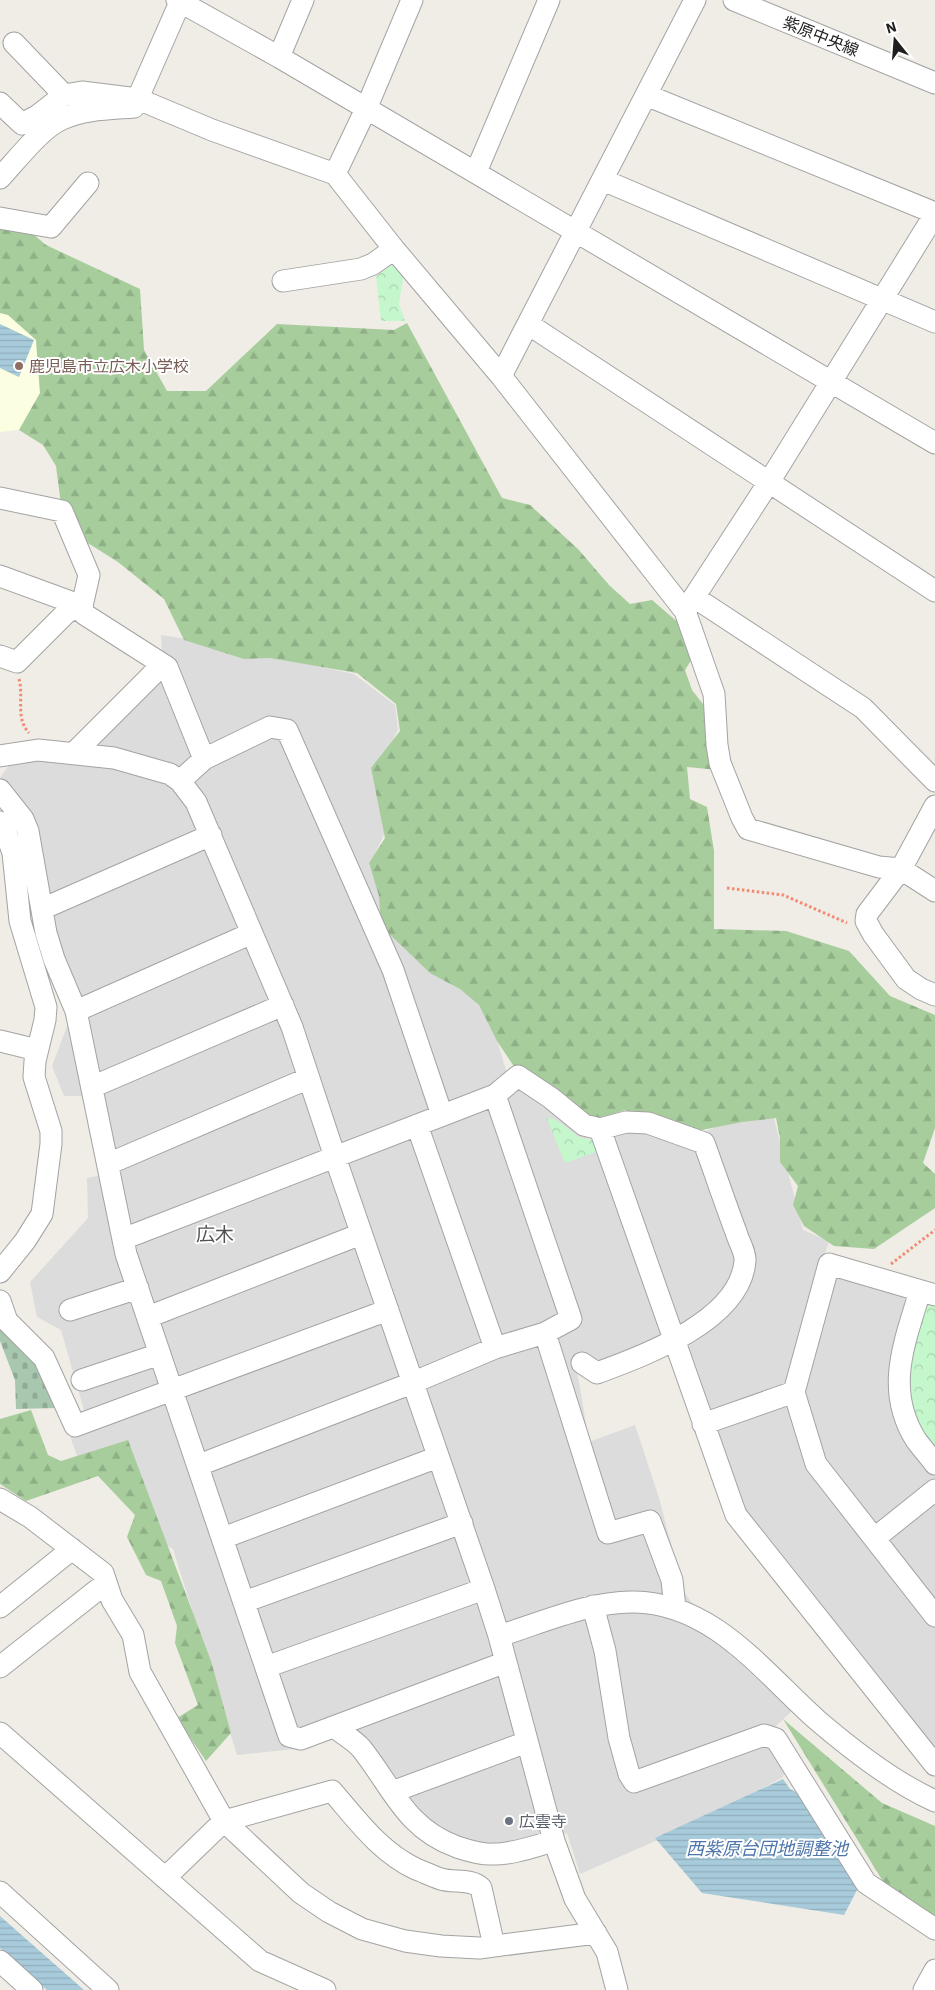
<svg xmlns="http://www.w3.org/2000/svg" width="935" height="1990" font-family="'IBM Plex Sans','Noto Sans JP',sans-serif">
<defs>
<pattern id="forest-firs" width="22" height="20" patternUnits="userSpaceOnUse" patternTransform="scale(1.25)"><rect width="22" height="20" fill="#a7cd9c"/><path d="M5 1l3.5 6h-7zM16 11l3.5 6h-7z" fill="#8fb086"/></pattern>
<pattern id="cemetery-stones" width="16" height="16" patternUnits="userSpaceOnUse" patternTransform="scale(1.25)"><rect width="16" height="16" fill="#a8c7af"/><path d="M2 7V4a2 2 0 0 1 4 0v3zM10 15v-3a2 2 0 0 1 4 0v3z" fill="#90aa96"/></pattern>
<pattern id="park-crowns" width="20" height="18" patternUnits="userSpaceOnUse" patternTransform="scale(1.25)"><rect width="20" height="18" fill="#c5f7cc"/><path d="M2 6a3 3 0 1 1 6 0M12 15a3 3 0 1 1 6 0" fill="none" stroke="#a9d3af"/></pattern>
<pattern id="water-rules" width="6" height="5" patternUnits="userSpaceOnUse" patternTransform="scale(1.25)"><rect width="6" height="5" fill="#a8cbdb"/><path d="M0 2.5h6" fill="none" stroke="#90aebc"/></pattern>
</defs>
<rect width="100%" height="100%" fill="#efede5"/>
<!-- residential -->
<path fill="#dddcdc" d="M 161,635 L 207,642 L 354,674 L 395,705 L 398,730 L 383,758 L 384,835 L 369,866 L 434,970 L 488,1010 L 506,1070 L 531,1089 L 590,1141 L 628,1128 L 676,1142 L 771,1107 L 803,1230 L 829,1241 L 785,1385 L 714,1413 L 707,1409 L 681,1332 L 577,1370 L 589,1442 L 635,1425 L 659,1498 L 683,1590 L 718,1643 L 792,1711 L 776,1726 L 785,1770 L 783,1777 L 706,1819 L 580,1874 L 567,1833 L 536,1841 L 494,1848 L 436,1831 L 354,1734 L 295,1749 L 237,1755 L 173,1549 L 153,1537 L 155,1514 L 77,1456 L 70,1436 L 84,1410 L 61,1330 L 37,1317 L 30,1282 L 88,1218 L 87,1178 L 103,1175 L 87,1096 L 64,1096 L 52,1066 L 69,1021 L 17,826 L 0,800 L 0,778 L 9,765 L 35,760 L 64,764 L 171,663 L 162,650 Z
M 843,1274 L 907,1294 L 935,1474 L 935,1776 L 933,1753 L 742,1510 L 716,1433 L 717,1427 L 781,1405 L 833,1277 Z"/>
<!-- education -->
<path fill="#fbfee0" d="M 0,313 L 8,315 L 36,339 L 40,393 L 19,430 L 0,432 Z"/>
<!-- forest -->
<path fill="url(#forest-firs)" d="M 0,225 L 27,229 L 46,245 L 140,289 L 144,350 L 167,391 L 206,391 L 277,324 L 394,330 L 407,323 L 502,498 L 530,505 L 578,549 L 609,585 L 630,604 L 652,600 L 702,643 L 685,670 L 692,690 L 724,731 L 718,770 L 687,767 L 690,799 L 707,807 L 714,851 L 714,929 L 786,931 L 849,951 L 890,996 L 935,1015 L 935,1128 L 923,1163 L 935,1174 L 935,1208 L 874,1249 L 834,1246 L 804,1226 L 793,1205 L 798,1186 L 780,1162 L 780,1138 L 776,1118 L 742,1122 L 702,1130 L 673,1130 L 648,1125 L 625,1110 L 595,1120 L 533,1084 L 513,1065 L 497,1041 L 479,1005 L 460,989 L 430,973 L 381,926 L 379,896 L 369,863 L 385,838 L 371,768 L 400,731 L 396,704 L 357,673 L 270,658 L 244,659 L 184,640 L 164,599 L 118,562 L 64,528 L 56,466 L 43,445 L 19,430 L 40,393 L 36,340 L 8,315 L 0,313 Z
M 31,1410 L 48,1455 L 61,1461 L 128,1440 L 211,1661 L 231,1733 L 206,1761 L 177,1718 L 198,1705 L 175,1643 L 177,1626 L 161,1581 L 146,1575 L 127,1537 L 135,1515 L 98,1476 L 26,1501 L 0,1484 L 0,1419 Z
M 783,1719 L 882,1803 L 935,1826 L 935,1932 L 892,1896 Z"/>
<!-- cemetery -->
<path fill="url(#cemetery-stones)" d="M 0,1327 L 39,1359 L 57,1408 L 16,1409 L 15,1380 L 0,1341 Z"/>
<!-- park -->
<path fill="url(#park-crowns)" d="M 392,265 L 401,270 L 403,279 L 399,304 L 405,321 L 381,321 L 376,276 Z
M 546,1117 L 558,1121 L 579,1137 L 595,1141 L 596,1152 L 565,1163 Z
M 931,1302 L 935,1303 L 935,1450 L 915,1423 L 905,1384 L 923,1306 Z"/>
<!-- water -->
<path fill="url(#water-rules)" d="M 0,324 L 34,340 L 19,377 L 0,368 Z
M 783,1779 L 790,1789 L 796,1792 L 858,1888 L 844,1915 L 702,1893 L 655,1838 Z
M 0,1916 L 84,1990 L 47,1990 L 0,1948 Z"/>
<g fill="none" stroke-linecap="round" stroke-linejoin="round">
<defs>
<path id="minor" d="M 177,0 L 279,57 L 935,443
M 734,0 L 935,83
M 14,43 L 64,95
M 279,57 L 303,0
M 646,95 L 935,213
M 0,103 L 22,124 L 37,116 L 64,95 L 82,92 L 138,99 L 212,130 L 335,174 L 394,249 L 501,376 L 685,611 L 714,694 L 717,745 L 720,763 L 742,818 L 748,829 L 879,867 L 901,869 L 935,891
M 476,172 L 549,0
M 335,174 L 366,109 L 412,0
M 0,178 C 16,161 41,128 62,119 C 84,109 109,109 134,107 L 181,0
M 603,180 L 935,322
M 0,218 L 51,227 L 88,183
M 283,281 L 361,269 L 373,264 L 394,249
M 528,324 L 935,591
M 501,376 L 695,0
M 0,498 L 62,511 L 89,575 L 82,606 L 67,612 L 17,662 L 0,656
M 0,576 L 82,606 L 84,614 L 167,667 L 204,759
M 694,597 L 863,708 L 935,781
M 685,611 L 769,482 L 935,214
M 74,753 L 153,674
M 0,756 L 38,750 L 114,758 L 170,774 L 180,781 L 196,802 L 292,1027 L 335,1157 L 484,1589 L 499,1636 L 554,1841 L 575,1899 L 607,1952 L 617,1990
M 180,781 L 204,759 L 270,727 L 287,730 L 393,970 L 442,1115
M 0,790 L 23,819 L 28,831 L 46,933 L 54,959 L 76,1011 L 126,1254 L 289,1736 L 301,1739 L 506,1662
M 935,806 L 901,869 L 867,914 L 866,921 L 873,934 L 906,979 L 921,989 L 935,995
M 0,822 L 4,827 L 13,853 L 20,921 L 46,1007 L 45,1020 L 35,1061 L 34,1077 L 51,1131 L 51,1144 L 42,1214 L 25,1241 L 0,1272
M 42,909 L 211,835
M 76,1011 L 252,933
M 0,1041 L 37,1050
M 92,1087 L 283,1005
M 417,1125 L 495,1348
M 108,1164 L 309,1078
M 123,1239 L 495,1095 L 518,1076 L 551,1098 L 584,1125 L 600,1129
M 920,1291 C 905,1342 884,1389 916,1440 C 922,1448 929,1456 935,1464
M 0,1301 L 7,1321 L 44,1358 L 75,1426 L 388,1310
M 70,1310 L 138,1288
M 148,1317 L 361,1234
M 545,1333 L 608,1533 L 650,1521 L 672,1580 L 675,1608
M 582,1363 L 597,1373 C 645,1355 740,1321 745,1261 C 746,1253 738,1240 736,1232 C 725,1203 715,1173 704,1143 L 648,1123 L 626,1122 L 600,1129 L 736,1515 L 935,1765
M 82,1380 L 160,1354
M 794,1392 L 816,1464 L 935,1616
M 703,1424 L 794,1392 L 829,1264 L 935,1295
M 199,1465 L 412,1383 L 495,1348 L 545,1333 L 571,1319 L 495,1095
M 0,1499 L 30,1517 L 103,1573 L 112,1600 L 133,1635 L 140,1672 L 224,1821 L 301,1893 L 329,1912 L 362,1929 L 405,1941 L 441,1946 L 479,1948 L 596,1933
M 223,1538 L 438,1457
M 875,1538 L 935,1490
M 244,1602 L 462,1523
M 593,1606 L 605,1651 L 619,1738 L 629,1774 L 634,1782 L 764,1735 L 776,1739 L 866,1883 L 935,1929
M 0,1607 L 72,1549
M 499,1636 C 541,1623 590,1601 634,1602 C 713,1603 763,1672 817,1720 C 852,1750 893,1782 935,1801
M 0,1667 L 106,1583
M 266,1667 L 484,1589
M 334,1727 C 343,1734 354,1740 361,1748 C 393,1788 405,1828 457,1847 C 469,1851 482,1855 494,1854 C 514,1854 535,1846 554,1841
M 0,1733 L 260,1961 L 325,1990
M 392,1792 L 527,1742
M 165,1878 L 224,1821 L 332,1791 C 357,1820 380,1852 416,1869 C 424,1872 432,1876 441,1879 C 453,1883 471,1878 481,1888 L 494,1946
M 0,1892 L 108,1990
M 0,1961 L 32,1990
M 924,1990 L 935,1970"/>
</defs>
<!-- minor casing -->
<use href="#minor" stroke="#a3a3a3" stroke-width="23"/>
<!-- path -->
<path stroke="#f48972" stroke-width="3" stroke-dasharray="2.5 2.5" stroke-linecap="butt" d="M 19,679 C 24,697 15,718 29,733
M 727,888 L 783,895 L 847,923
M 891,1264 L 935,1230"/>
<!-- minor -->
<use href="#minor" stroke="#fff" stroke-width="21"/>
</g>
<!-- markers -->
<circle fill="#8d6e63" stroke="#fff" stroke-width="2" cx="19" cy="366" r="5"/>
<circle fill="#6b7280" stroke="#fff" stroke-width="2" cx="509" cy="1821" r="5"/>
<g text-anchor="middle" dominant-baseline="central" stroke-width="4" stroke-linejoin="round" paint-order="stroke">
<!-- street labels -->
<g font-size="16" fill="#1f1f1f" stroke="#fff">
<text transform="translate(821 36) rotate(22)">紫原中央線</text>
</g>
<!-- education labels -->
<g font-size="16" fill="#785e54" stroke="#fff" text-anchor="start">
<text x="29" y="366">鹿児島市立広木小学校</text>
</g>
<!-- worship labels -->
<g font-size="16" fill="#5b616d" stroke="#fff" text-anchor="start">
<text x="519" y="1821">広雲寺</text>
</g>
<!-- water labels -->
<g font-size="18" font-style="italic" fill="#4f76aa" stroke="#fff">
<text x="767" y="1848">西紫原台団地調整池</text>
</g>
<!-- quarter labels -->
<g font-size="19" fill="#525252" stroke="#fff">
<text x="215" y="1234">広木</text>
</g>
</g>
<!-- north arrow -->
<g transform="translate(895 40) rotate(343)" stroke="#ffffff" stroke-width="4" paint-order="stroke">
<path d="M0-4L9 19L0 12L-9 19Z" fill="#1f1f1f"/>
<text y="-8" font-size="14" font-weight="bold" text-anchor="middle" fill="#1f1f1f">N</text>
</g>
</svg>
